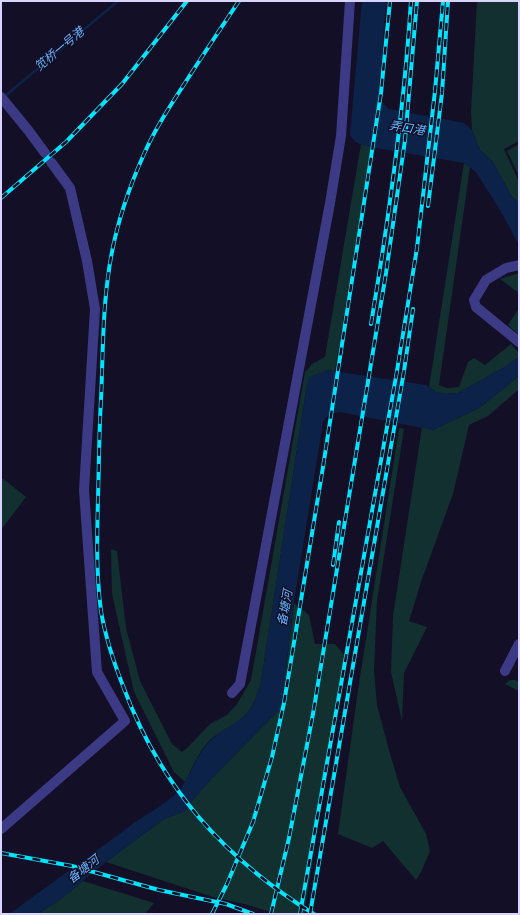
<svg xmlns="http://www.w3.org/2000/svg" width="520" height="915" font-family="Overpass,'Noto Sans SC',sans-serif">
<rect width="100%" height="100%" fill="#130f26"/>
<!-- green -->
<path fill="#12302f" d="M 477,1 L 519,1 L 519,141 L 504,149 L 519,182 L 519,204 L 511,195 L 492,161 L 480,150 L 472,130 L 471,111 Z
M 361,144 L 371,147 L 335,371 L 327,370 L 307,384 L 261,682 C 257,695 254,706 244,716 C 234,726 219,731 209,741 C 198,753 192,768 185,782 L 174,772 L 134,692 L 112,594 L 111,549 L 117,551 L 126,628 L 140,681 L 172,744 L 182,752 L 188,747 L 210,724 L 227,715 L 237,704 L 251,680 L 305,372 L 312,364 L 325,357 Z
M 519,144 L 519,176 L 507,151 Z
M 464,163 L 470,167 L 439,385 L 447,388 L 459,387 L 468,362 L 474,358 L 485,365 L 511,344 L 519,353 L 519,357 L 503,368 L 458,393 L 446,394 L 436,392 L 429,387 Z
M 519,273 L 519,293 L 500,279 Z
M 519,308 L 519,335 L 508,325 Z
M 519,376 L 519,389 L 517,391 L 488,416 L 469,425 L 453,494 L 422,579 L 409,621 L 427,627 L 404,673 L 402,721 L 391,672 L 393,616 L 422,427 L 433,430 L 479,408 Z
M 399,428 L 404,429 L 377,601 L 374,671 L 377,705 L 390,754 L 400,787 L 426,834 L 430,851 L 421,872 L 416,880 L 383,841 L 372,848 L 338,834 L 358,690 Z
M 1,477 L 26,497 L 1,530 Z
M 294,603 L 309,615 L 315,644 L 335,644 L 345,656 L 304,914 L 278,914 L 244,904 L 213,897 L 106,862 L 164,819 L 185,811 L 191,802 L 211,779 L 277,712 L 282,701 Z
M 510,680 L 515,680 L 519,682 L 519,691 L 505,684 Z
M 83,881 L 154,903 L 145,914 L 38,914 L 61,899 Z"/>
<!-- water -->
<path fill="#0c2248" d="M 362,1 L 386,1 L 379,95 L 383,103 L 389,109 L 464,123 L 472,130 L 480,150 L 492,161 L 511,195 L 519,204 L 519,245 L 500,210 L 476,172 L 464,163 L 365,146 C 357,143 353,142 350,134 Z
M 519,357 L 519,376 L 479,408 L 433,430 L 340,412 L 329,414 L 323,422 L 293,608 L 282,701 L 277,712 L 211,779 L 191,802 L 185,811 L 164,819 L 98,868 L 61,899 L 38,914 L 9,914 C 51,884 93,853 134,823 C 146,814 161,807 172,797 C 190,783 193,758 209,742 C 219,731 232,726 243,717 C 253,708 257,695 261,682 L 307,384 L 309,377 L 327,370 L 426,385 L 436,392 L 446,394 L 458,393 L 503,368 Z"/>
<g fill="none" stroke-linecap="round" stroke-linejoin="round">
<!-- stream -->
<path stroke="#0c2248" stroke-width="2.5" d="M 4,97 L 118,1"/>
<!-- minor -->
<path stroke="#3d3a85" stroke-width="10" d="M 1,97 L 28,130 L 45,153
M 519,265 L 506,268 L 486,280 L 474,300 L 476,307 L 519,342
M 505,671 L 519,644
M 232,693 L 240,684 L 330,203 L 341,136 L 350,1
M 1,829 L 125,721 L 97,672 L 84,490 L 95,309 L 87,261 L 70,188 L 51,162"/>
<defs>
<path id="rail" d="M 239,1 C 221,28 203,55 185,83 C 170,106 155,129 144,154 C 127,192 113,235 108,277 C 102,318 103,360 101,400 C 99,433 99,466 98,498 C 97,536 96,574 101,611 C 105,635 114,663 123,686 C 160,786 223,858 314,914
M 1,198 L 66,142 L 122,84 L 187,1
M 428,206 L 442,93 L 448,1
M 371,324 C 389,217 404,110 411,1
M 333,565 L 339,522
M 1,853 L 72,866 L 159,890 L 226,904 L 253,914
M 212,914 L 227,884 L 253,822 L 272,757 L 284,703 L 323,467 L 381,93 L 390,1
M 271,914 L 289,838 L 313,714 L 386,273 L 405,140 L 417,1
M 300,914 L 397,371 L 417,248 L 435,91 L 443,1
M 310,914 L 404,371 L 413,309"/>
</defs>
<!-- rail casing -->
<use href="#rail" stroke="#00e5ff" stroke-width="4"/>
<!-- rail -->
<use href="#rail" stroke="#130f26" stroke-width="2.5" stroke-dasharray="8" stroke-linecap="butt"/>
</g>
<g text-anchor="middle" dominant-baseline="central" stroke-width="3" stroke-linejoin="round" paint-order="stroke">
<!-- water labels -->
<g font-size="12" font-style="italic" fill="#62b6ff" stroke="#130f26">
<text transform="translate(60 50) rotate(-40)">笕桥一号港</text>
<text transform="translate(407 129) rotate(9)">弄口港</text>
<text transform="translate(286 608) rotate(-80)">备塘河</text>
<text transform="translate(84 870) rotate(-38)">备塘河</text>
</g>
</g>
<!-- border -->
<rect width="520" height="915" fill="none" stroke="#d9d4ff" stroke-width="4"/>
</svg>
